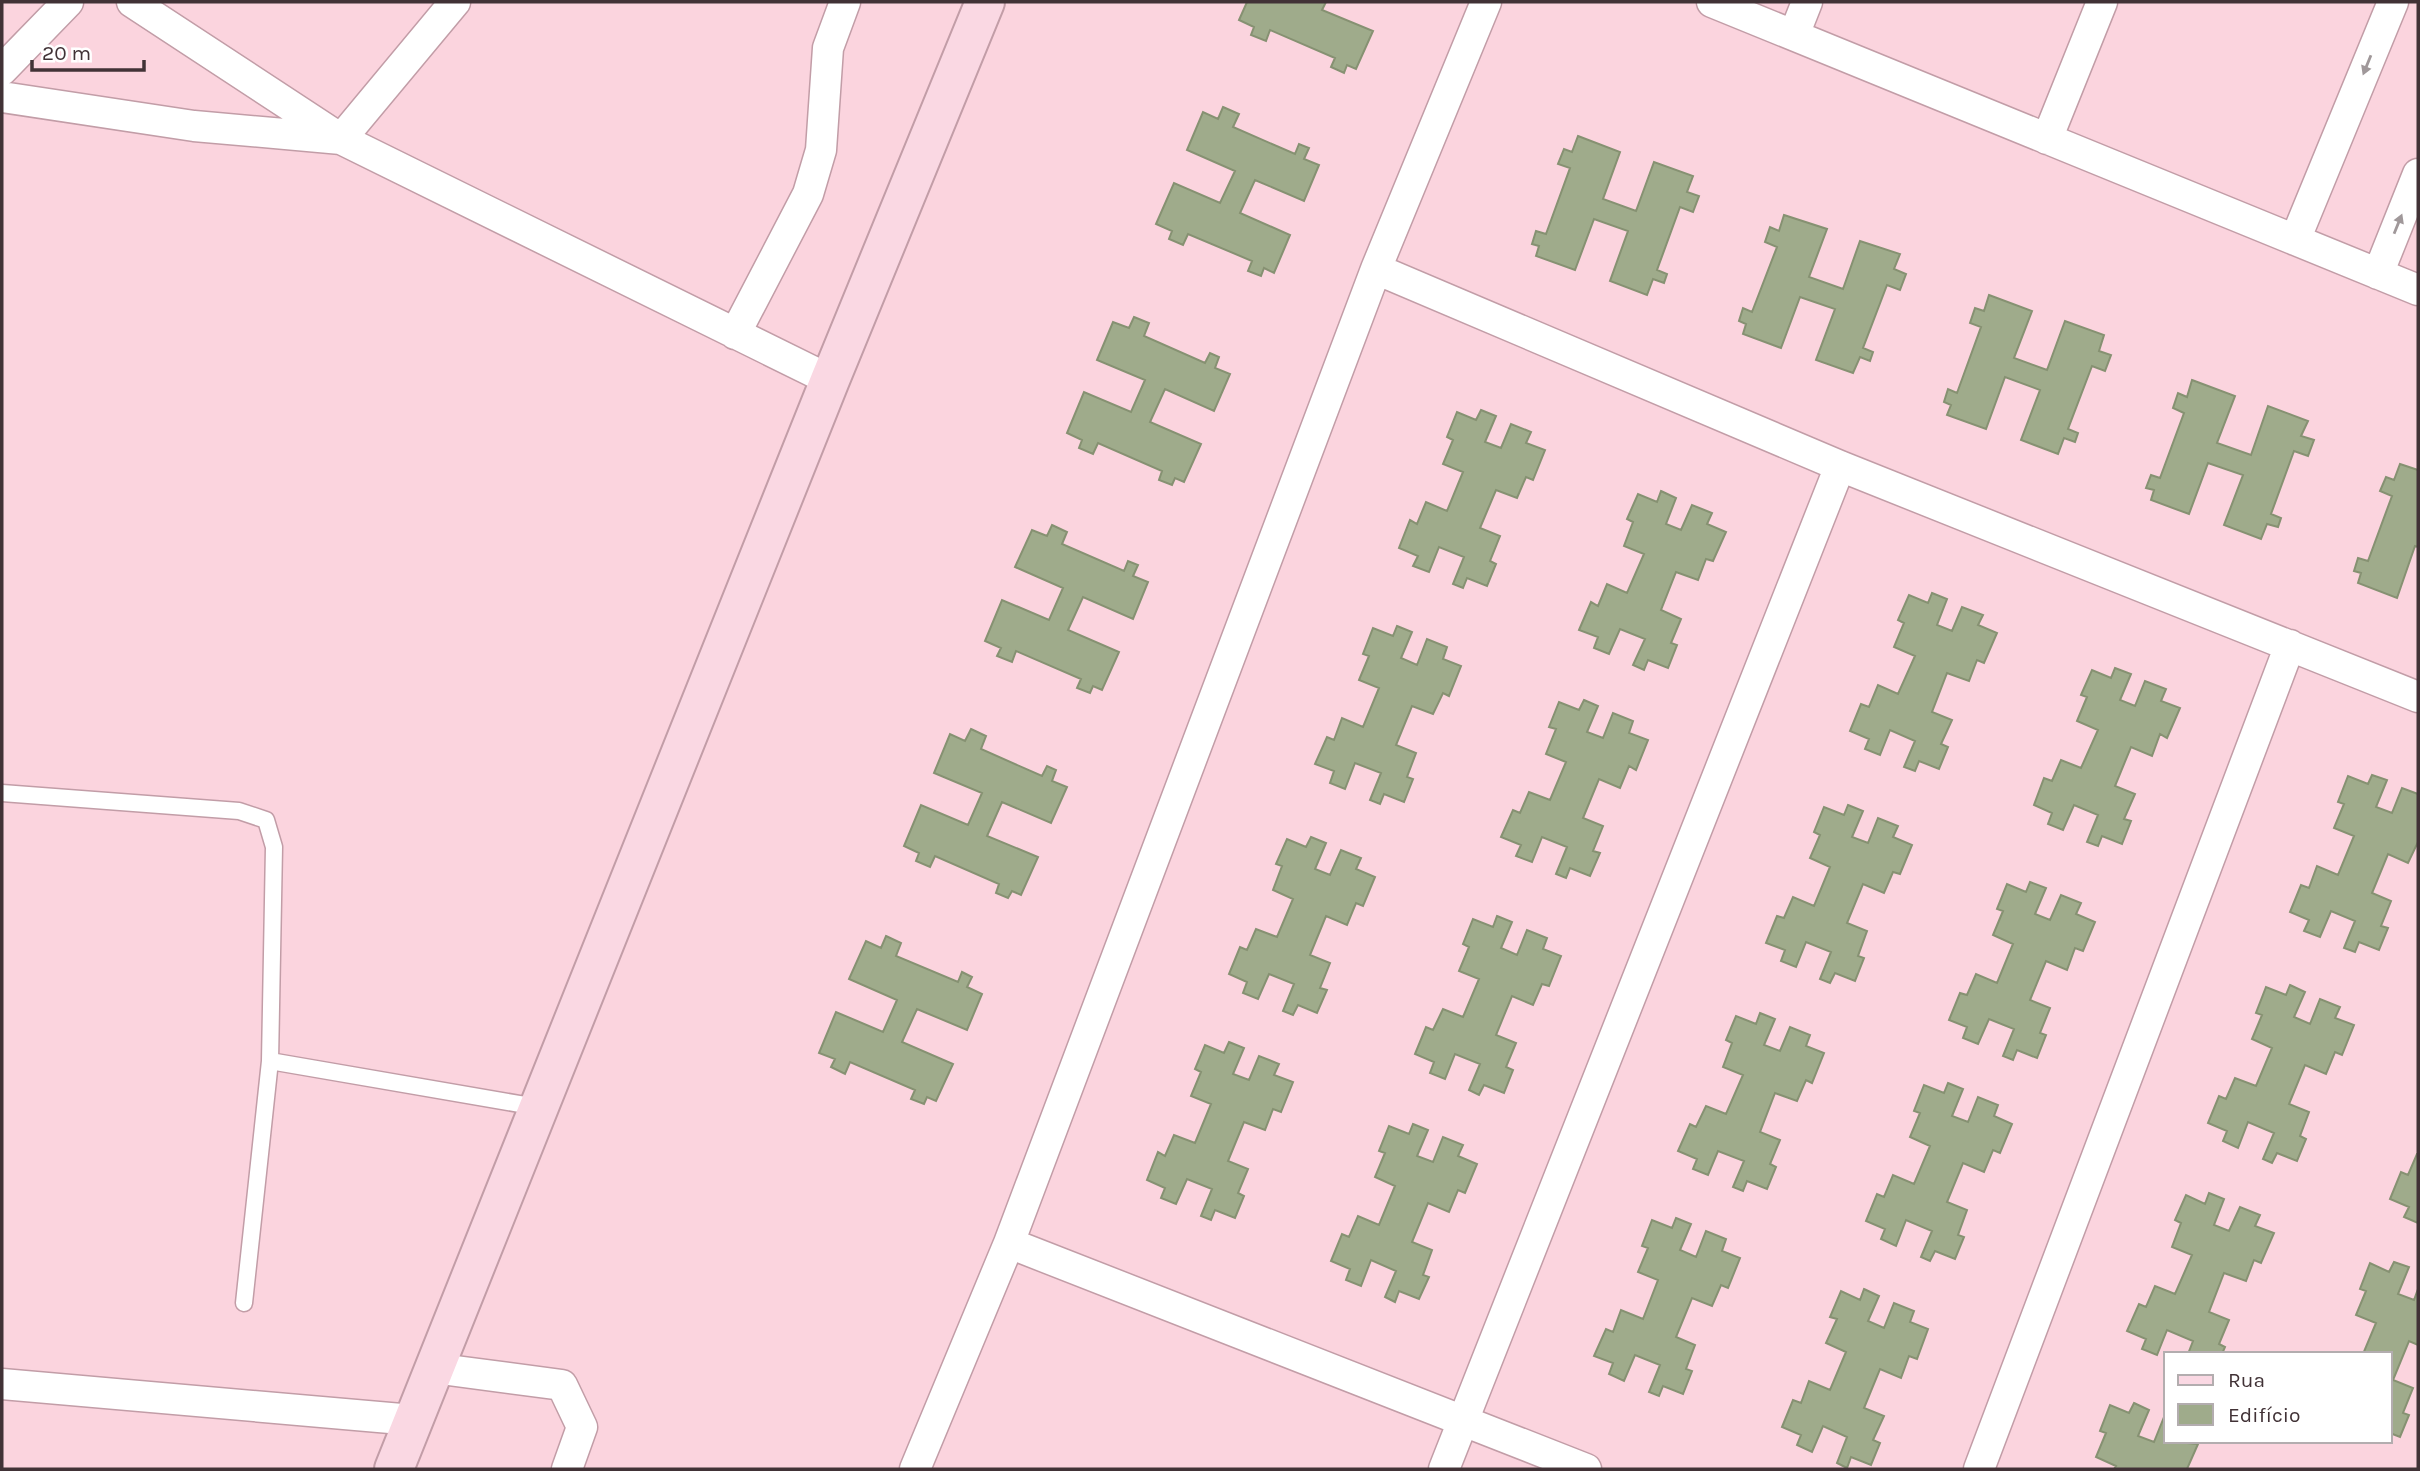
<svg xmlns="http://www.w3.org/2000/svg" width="2420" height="1471" font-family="Karla,sans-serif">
<rect width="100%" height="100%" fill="#fbd4de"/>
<!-- building -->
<path fill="#9fab8b" stroke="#869172" stroke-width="2" d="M 1247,2 L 1326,2 L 1322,10 L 1373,31 L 1356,69 L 1347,65 L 1344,73 L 1331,67 L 1335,58 L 1270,30 L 1266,41 L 1251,35 L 1254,27 L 1239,20 Z
M 1223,107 L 1239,114 L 1233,127 L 1295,154 L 1299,144 L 1309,148 L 1304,159 L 1319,165 L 1304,201 L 1255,180 L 1240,213 L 1290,235 L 1274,273 L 1264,268 L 1261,276 L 1248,271 L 1252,261 L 1188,234 L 1183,245 L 1169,239 L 1172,231 L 1156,224 L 1174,183 L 1220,203 L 1235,171 L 1187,150 L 1203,112 L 1218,119 Z
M 1578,136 L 1620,152 L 1603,199 L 1636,211 L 1654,162 L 1693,176 L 1687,192 L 1699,196 L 1693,212 L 1680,207 L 1657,270 L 1667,274 L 1664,283 L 1653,279 L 1647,295 L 1610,281 L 1628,231 L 1594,219 L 1575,270 L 1536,256 L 1539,246 L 1532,244 L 1536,231 L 1546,234 L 1570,168 L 1558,164 L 1564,149 L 1572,152 Z
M 1784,215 L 1827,229 L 1809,277 L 1843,289 L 1860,241 L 1900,254 L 1894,269 L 1906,274 L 1900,290 L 1887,285 L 1863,348 L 1873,352 L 1870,361 L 1860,357 L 1853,373 L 1816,360 L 1835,309 L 1800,297 L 1781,348 L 1743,334 L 1746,324 L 1739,321 L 1743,308 L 1752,312 L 1777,247 L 1765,242 L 1770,227 L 1779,231 Z
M 1989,295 L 2032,311 L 2014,358 L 2047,370 L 2065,321 L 2104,335 L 2099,351 L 2111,355 L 2105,371 L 2092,366 L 2068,429 L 2078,433 L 2075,442 L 2064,438 L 2058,454 L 2021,440 L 2040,390 L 2005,377 L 1986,429 L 1947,415 L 1951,405 L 1944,402 L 1948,389 L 1957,393 L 1981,327 L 1970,323 L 1975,308 L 1984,311 Z
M 1134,317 L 1149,323 L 1144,336 L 1205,363 L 1210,353 L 1219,357 L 1215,368 L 1230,374 L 1214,411 L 1165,389 L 1150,422 L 1201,444 L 1184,482 L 1175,478 L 1172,485 L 1159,480 L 1162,471 L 1098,443 L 1093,454 L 1079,448 L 1082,440 L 1067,433 L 1084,392 L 1131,412 L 1145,380 L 1097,360 L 1113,322 L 1129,328 Z
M 2192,380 L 2235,396 L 2217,443 L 2251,455 L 2268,406 L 2308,421 L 2301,436 L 2314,440 L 2308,456 L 2294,451 L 2271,514 L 2281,518 L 2278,527 L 2267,524 L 2261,539 L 2224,525 L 2243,475 L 2208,463 L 2189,514 L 2151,500 L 2154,490 L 2146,488 L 2151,475 L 2160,478 L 2184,413 L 2173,408 L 2178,393 L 2187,397 Z
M 1481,410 L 1496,416 L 1485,442 L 1501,448 L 1511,424 L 1531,432 L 1526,443 L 1545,450 L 1533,480 L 1526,477 L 1517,498 L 1496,490 L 1480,528 L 1500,536 L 1490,561 L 1496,564 L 1487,586 L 1467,578 L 1463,588 L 1453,584 L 1464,557 L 1439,547 L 1429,572 L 1413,566 L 1418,556 L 1399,548 L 1410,520 L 1417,524 L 1426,502 L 1447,511 L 1463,472 L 1443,464 L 1453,440 L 1447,437 L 1457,412 L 1476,420 Z
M 2400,464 L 2418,470 L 2418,547 L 2415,546 L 2397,598 L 2358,583 L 2361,573 L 2354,571 L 2358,558 L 2368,561 L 2392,496 L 2380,491 L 2386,477 L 2394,480 Z
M 1661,491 L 1676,498 L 1666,524 L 1681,530 L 1692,505 L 1712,513 L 1707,524 L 1726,532 L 1713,561 L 1706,559 L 1698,580 L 1676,572 L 1661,610 L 1681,619 L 1671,643 L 1677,645 L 1668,668 L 1648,660 L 1644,670 L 1633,665 L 1645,639 L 1620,629 L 1609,654 L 1594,648 L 1598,637 L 1579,630 L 1591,602 L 1598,606 L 1607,584 L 1627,593 L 1644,554 L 1624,546 L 1633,522 L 1627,519 L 1638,494 L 1657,502 Z
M 1052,525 L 1067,532 L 1062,544 L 1124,571 L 1128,561 L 1138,565 L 1133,576 L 1148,582 L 1133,619 L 1083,597 L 1068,630 L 1119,652 L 1102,690 L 1093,686 L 1090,693 L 1077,688 L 1081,679 L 1016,651 L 1012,662 L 997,656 L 1001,648 L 985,641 L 1002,600 L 1049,620 L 1063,588 L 1015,567 L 1032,530 L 1047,536 Z
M 1932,593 L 1947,599 L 1937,625 L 1952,631 L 1962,607 L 1983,615 L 1978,625 L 1997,633 L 1984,663 L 1977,660 L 1969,681 L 1947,673 L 1932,712 L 1952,720 L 1941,744 L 1948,747 L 1939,769 L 1919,761 L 1915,771 L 1904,767 L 1915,741 L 1890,730 L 1880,755 L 1865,749 L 1869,739 L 1850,731 L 1861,704 L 1869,707 L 1878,685 L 1898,694 L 1915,656 L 1894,647 L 1904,623 L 1898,620 L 1909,595 L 1928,603 Z
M 1397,626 L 1412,632 L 1401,658 L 1417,665 L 1427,639 L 1447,647 L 1443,659 L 1461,666 L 1449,696 L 1443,693 L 1433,714 L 1412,706 L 1396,745 L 1416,753 L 1407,777 L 1413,779 L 1404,802 L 1384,794 L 1380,804 L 1370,800 L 1381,773 L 1355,763 L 1345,789 L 1330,783 L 1334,771 L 1315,764 L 1327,737 L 1334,740 L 1342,718 L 1363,727 L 1379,688 L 1359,680 L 1369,656 L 1363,654 L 1373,628 L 1393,636 Z
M 2115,668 L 2131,674 L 2120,700 L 2135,706 L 2145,681 L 2166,689 L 2161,701 L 2180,708 L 2167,738 L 2160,734 L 2152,756 L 2131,747 L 2115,786 L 2135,794 L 2124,819 L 2131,821 L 2122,844 L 2102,836 L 2098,846 L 2087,842 L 2098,815 L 2074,805 L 2063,830 L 2048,824 L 2052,813 L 2034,805 L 2044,778 L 2052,781 L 2061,760 L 2081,768 L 2098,730 L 2077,721 L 2087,697 L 2081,695 L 2092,670 L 2111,678 Z
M 1584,700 L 1598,706 L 1587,732 L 1603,738 L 1613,713 L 1633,721 L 1629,733 L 1648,740 L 1636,770 L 1629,766 L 1620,788 L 1599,779 L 1583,818 L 1603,826 L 1593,851 L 1600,853 L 1590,876 L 1570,868 L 1566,878 L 1556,874 L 1567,847 L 1542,837 L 1532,862 L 1516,856 L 1521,845 L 1501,837 L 1513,810 L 1520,813 L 1529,792 L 1550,800 L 1566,762 L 1546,754 L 1556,729 L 1549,727 L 1559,702 L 1579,710 Z
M 971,729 L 986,736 L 981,749 L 1042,776 L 1047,766 L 1056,770 L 1052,781 L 1067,787 L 1051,823 L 1002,802 L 987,836 L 1038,857 L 1021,895 L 1012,891 L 1008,898 L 996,893 L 999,884 L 935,856 L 930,867 L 916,861 L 919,853 L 904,846 L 921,805 L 968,825 L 982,793 L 934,773 L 950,734 L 965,741 Z
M 2372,775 L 2387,780 L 2376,807 L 2392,813 L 2402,788 L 2418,794 L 2418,842 L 2408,863 L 2388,854 L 2372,893 L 2391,901 L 2381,926 L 2388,928 L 2379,950 L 2359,942 L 2355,952 L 2344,948 L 2355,921 L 2331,911 L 2320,937 L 2304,931 L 2309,920 L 2290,912 L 2301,885 L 2309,888 L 2317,866 L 2338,875 L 2354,836 L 2334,828 L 2344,804 L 2338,802 L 2348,776 L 2368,784 Z
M 1848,805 L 1863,811 L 1852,837 L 1868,843 L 1878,818 L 1898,826 L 1893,837 L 1912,845 L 1900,874 L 1893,872 L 1884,893 L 1863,884 L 1847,923 L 1867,931 L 1858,956 L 1864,958 L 1855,981 L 1835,973 L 1830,983 L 1820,979 L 1831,952 L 1806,942 L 1796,967 L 1781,961 L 1785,950 L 1766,943 L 1777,916 L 1784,918 L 1793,897 L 1814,906 L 1830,867 L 1810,858 L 1820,835 L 1814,832 L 1824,807 L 1844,815 Z
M 1311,837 L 1326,843 L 1315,869 L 1330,875 L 1341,850 L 1361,858 L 1356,869 L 1375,877 L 1363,906 L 1356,903 L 1347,925 L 1326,916 L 1310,955 L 1330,963 L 1320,988 L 1327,990 L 1317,1013 L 1298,1005 L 1293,1015 L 1283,1011 L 1294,984 L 1269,974 L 1258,999 L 1243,993 L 1247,982 L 1229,974 L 1240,947 L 1247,950 L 1256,929 L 1277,937 L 1293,899 L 1273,890 L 1282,866 L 1276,864 L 1287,839 L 1306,847 Z
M 2030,882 L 2046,888 L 2035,914 L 2050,920 L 2061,895 L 2081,903 L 2076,914 L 2095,922 L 2083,951 L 2075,948 L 2067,970 L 2046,961 L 2030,1000 L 2050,1008 L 2040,1033 L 2046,1035 L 2037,1058 L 2017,1050 L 2013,1060 L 2003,1056 L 2014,1029 L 1989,1019 L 1978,1044 L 1963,1038 L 1967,1027 L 1949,1020 L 1960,993 L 1967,995 L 1976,974 L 1997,983 L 2013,944 L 1993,935 L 2003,911 L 1997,909 L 2007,884 L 2026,892 Z
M 1497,916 L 1512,922 L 1501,948 L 1517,955 L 1527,930 L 1547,938 L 1543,949 L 1561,956 L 1549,986 L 1542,984 L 1533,1005 L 1512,996 L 1496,1035 L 1516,1043 L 1506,1067 L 1513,1070 L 1504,1093 L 1484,1085 L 1479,1095 L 1469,1090 L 1480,1064 L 1455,1054 L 1445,1079 L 1430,1073 L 1434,1062 L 1415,1054 L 1426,1027 L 1433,1030 L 1443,1009 L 1463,1017 L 1479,979 L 1459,971 L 1469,947 L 1463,944 L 1473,919 L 1493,927 Z
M 886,936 L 901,943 L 896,956 L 958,982 L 962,972 L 972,977 L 967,987 L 982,994 L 967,1030 L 917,1009 L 902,1042 L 953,1064 L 936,1101 L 927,1097 L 924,1104 L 911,1099 L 915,1090 L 850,1062 L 845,1074 L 831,1067 L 835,1059 L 819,1053 L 836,1012 L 883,1032 L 897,1000 L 849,979 L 866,941 L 881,948 Z
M 2290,985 L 2305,992 L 2294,1017 L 2310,1024 L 2320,999 L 2340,1007 L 2335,1018 L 2354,1025 L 2342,1055 L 2335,1052 L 2326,1074 L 2305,1065 L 2289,1104 L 2309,1112 L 2300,1136 L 2306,1139 L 2297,1161 L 2277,1153 L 2272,1163 L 2263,1159 L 2274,1133 L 2248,1122 L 2238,1148 L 2223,1141 L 2227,1131 L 2208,1123 L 2219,1096 L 2226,1099 L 2235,1078 L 2256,1086 L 2272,1048 L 2252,1039 L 2262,1015 L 2256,1013 L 2266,987 L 2286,995 Z
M 1760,1013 L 1775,1019 L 1764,1045 L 1780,1051 L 1790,1027 L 1810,1035 L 1806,1046 L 1824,1053 L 1812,1083 L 1806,1080 L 1797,1101 L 1775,1093 L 1760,1132 L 1780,1140 L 1770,1164 L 1776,1167 L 1767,1189 L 1747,1181 L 1743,1191 L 1733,1187 L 1744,1161 L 1718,1151 L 1708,1175 L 1693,1169 L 1697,1159 L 1678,1151 L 1690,1124 L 1696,1127 L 1706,1106 L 1726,1114 L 1743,1075 L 1723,1067 L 1732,1043 L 1726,1040 L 1736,1016 L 1756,1024 Z
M 1229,1042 L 1244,1048 L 1233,1074 L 1249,1080 L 1259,1056 L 1279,1064 L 1274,1075 L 1293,1082 L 1281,1112 L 1273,1109 L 1265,1130 L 1244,1122 L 1228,1161 L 1248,1169 L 1238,1193 L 1244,1196 L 1235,1218 L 1215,1210 L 1211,1220 L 1201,1216 L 1212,1189 L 1187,1179 L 1176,1204 L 1161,1198 L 1165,1188 L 1147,1180 L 1158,1152 L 1165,1156 L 1174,1135 L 1195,1143 L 1211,1104 L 1191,1096 L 1201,1072 L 1195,1069 L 1205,1045 L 1224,1053 Z
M 1948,1083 L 1963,1089 L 1952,1116 L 1968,1122 L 1978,1097 L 1998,1105 L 1994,1116 L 2012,1124 L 2000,1153 L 1993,1150 L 1984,1172 L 1963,1163 L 1947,1202 L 1967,1210 L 1958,1235 L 1964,1237 L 1955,1259 L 1935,1251 L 1930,1261 L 1921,1257 L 1932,1231 L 1906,1220 L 1896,1246 L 1881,1239 L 1885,1229 L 1866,1221 L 1877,1194 L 1884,1197 L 1893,1175 L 1914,1184 L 1930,1146 L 1910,1137 L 1920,1113 L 1914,1111 L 1924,1085 L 1944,1093 Z
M 1413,1124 L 1428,1130 L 1417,1156 L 1433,1162 L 1443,1137 L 1463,1145 L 1458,1156 L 1477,1164 L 1465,1193 L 1458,1190 L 1449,1212 L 1428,1203 L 1412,1242 L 1432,1250 L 1423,1275 L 1429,1277 L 1419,1299 L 1399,1291 L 1395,1302 L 1385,1297 L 1396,1271 L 1371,1260 L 1361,1286 L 1346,1280 L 1350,1269 L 1331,1261 L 1342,1234 L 1349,1237 L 1358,1216 L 1379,1225 L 1395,1186 L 1375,1177 L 1385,1153 L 1379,1151 L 1389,1126 L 1409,1134 Z
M 2417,1154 L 2418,1154 L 2418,1223 L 2404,1217 L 2409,1207 L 2390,1199 L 2401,1172 L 2408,1175 Z
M 2209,1193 L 2224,1199 L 2214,1225 L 2229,1231 L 2240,1207 L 2260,1215 L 2255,1226 L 2274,1233 L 2261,1263 L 2254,1260 L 2246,1281 L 2224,1273 L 2209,1312 L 2229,1320 L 2219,1344 L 2225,1347 L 2222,1354 L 2188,1354 L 2193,1341 L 2167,1330 L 2157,1355 L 2142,1349 L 2146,1339 L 2127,1331 L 2139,1304 L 2146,1307 L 2155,1286 L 2175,1294 L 2192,1255 L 2172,1247 L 2181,1223 L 2175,1220 L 2186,1195 L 2205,1204 Z
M 1676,1218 L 1691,1224 L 1680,1250 L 1696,1257 L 1706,1231 L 1726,1239 L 1722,1251 L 1740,1258 L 1728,1288 L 1721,1285 L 1712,1306 L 1692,1298 L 1676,1337 L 1695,1345 L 1686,1369 L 1692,1371 L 1683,1394 L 1663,1386 L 1659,1396 L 1649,1392 L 1660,1365 L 1635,1355 L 1624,1381 L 1609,1374 L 1613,1363 L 1594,1356 L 1606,1329 L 1613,1332 L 1621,1310 L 1643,1319 L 1658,1280 L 1638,1272 L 1648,1248 L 1642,1246 L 1652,1220 L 1672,1228 Z
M 2394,1262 L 2409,1267 L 2398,1294 L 2414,1300 L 2418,1289 L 2418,1345 L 2409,1341 L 2393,1380 L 2413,1388 L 2403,1413 L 2409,1415 L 2400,1437 L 2390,1433 L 2390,1354 L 2363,1354 L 2376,1323 L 2356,1315 L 2366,1291 L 2360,1289 L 2370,1263 L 2389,1272 Z
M 1864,1289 L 1879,1296 L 1868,1321 L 1884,1328 L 1894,1303 L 1914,1311 L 1910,1322 L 1928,1329 L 1917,1359 L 1909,1356 L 1901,1378 L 1880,1369 L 1864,1408 L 1884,1416 L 1873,1440 L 1880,1443 L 1871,1465 L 1851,1457 L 1847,1468 L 1837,1463 L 1847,1437 L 1823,1426 L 1812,1452 L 1797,1445 L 1801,1435 L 1782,1427 L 1793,1400 L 1801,1403 L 1809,1381 L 1830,1390 L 1846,1352 L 1826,1343 L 1837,1319 L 1830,1317 L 1841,1291 L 1860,1300 Z
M 2134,1403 L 2149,1410 L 2138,1436 L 2154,1442 L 2164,1417 L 2166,1441 L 2198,1444 L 2187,1469 L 2114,1469 L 2116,1466 L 2096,1457 L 2106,1433 L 2100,1431 L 2110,1405 L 2129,1413 Z"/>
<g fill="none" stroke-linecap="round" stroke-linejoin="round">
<defs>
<path id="lane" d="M 2,793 L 239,811 L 266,820 L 274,847 L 270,1061 L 537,1107
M 244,1303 L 270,1061"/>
<path id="street" d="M 132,2 L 341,139 L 830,380
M 1712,2 L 2418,290
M 1794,35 L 1807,2
M 2,70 L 68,2
M 2,97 L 194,126 L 341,139 L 455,2
M 2047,139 L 2102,2
M 2295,240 L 2393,2
M 1376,269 L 1840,466 L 2418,697
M 2378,274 L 2418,174
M 735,334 L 808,194 L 821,150 L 828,48 L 845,2
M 1009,1243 L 1586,1469
M 433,1368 L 562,1385 L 582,1427 L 567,1469
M 2,1384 L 413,1420
M 915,1469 L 1009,1243 L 1376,269 L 1486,2
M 1444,1469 L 1840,466
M 1979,1469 L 2290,645"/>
<path id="secondary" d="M 394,1469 L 830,380 L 985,2"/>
</defs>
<!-- lane casing -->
<use href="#lane" stroke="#c29da7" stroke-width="19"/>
<!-- street casing -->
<use href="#street" stroke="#c29da7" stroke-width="33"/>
<!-- secondary casing -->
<use href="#secondary" stroke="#c29da7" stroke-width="42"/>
<!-- lane -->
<use href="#lane" stroke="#fff" stroke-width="16"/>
<!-- street -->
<use href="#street" stroke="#fff" stroke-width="30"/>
<!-- secondary -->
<use href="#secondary" stroke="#fad8e3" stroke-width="38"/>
</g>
<!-- one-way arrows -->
<defs><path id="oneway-solid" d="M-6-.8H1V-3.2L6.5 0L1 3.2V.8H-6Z" transform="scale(1.75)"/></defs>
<g fill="#a0989a">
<use href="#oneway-solid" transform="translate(2367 65) rotate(112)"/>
<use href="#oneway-solid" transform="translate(2398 224) rotate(-68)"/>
</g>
<!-- border -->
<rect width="2420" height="1471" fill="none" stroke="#413236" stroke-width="7"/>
<!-- legend -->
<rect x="2164" y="1352" width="228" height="91" fill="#ffffff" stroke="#b3adaf" stroke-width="2"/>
<rect x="2178" y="1375" width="35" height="10" fill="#fad8e3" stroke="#b3adaf" stroke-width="2"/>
<text x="2228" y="1387" font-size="21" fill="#413236">Rua</text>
<rect x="2178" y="1404" width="35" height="21" fill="#9fab8b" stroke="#b3adaf" stroke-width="2"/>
<text x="2228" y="1422" font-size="21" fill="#413236">Edifício</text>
<!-- scale -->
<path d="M32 60v10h112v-10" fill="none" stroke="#413236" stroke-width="3.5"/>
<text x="42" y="60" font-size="21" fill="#413236" stroke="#ffffff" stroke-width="5" paint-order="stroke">20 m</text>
</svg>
